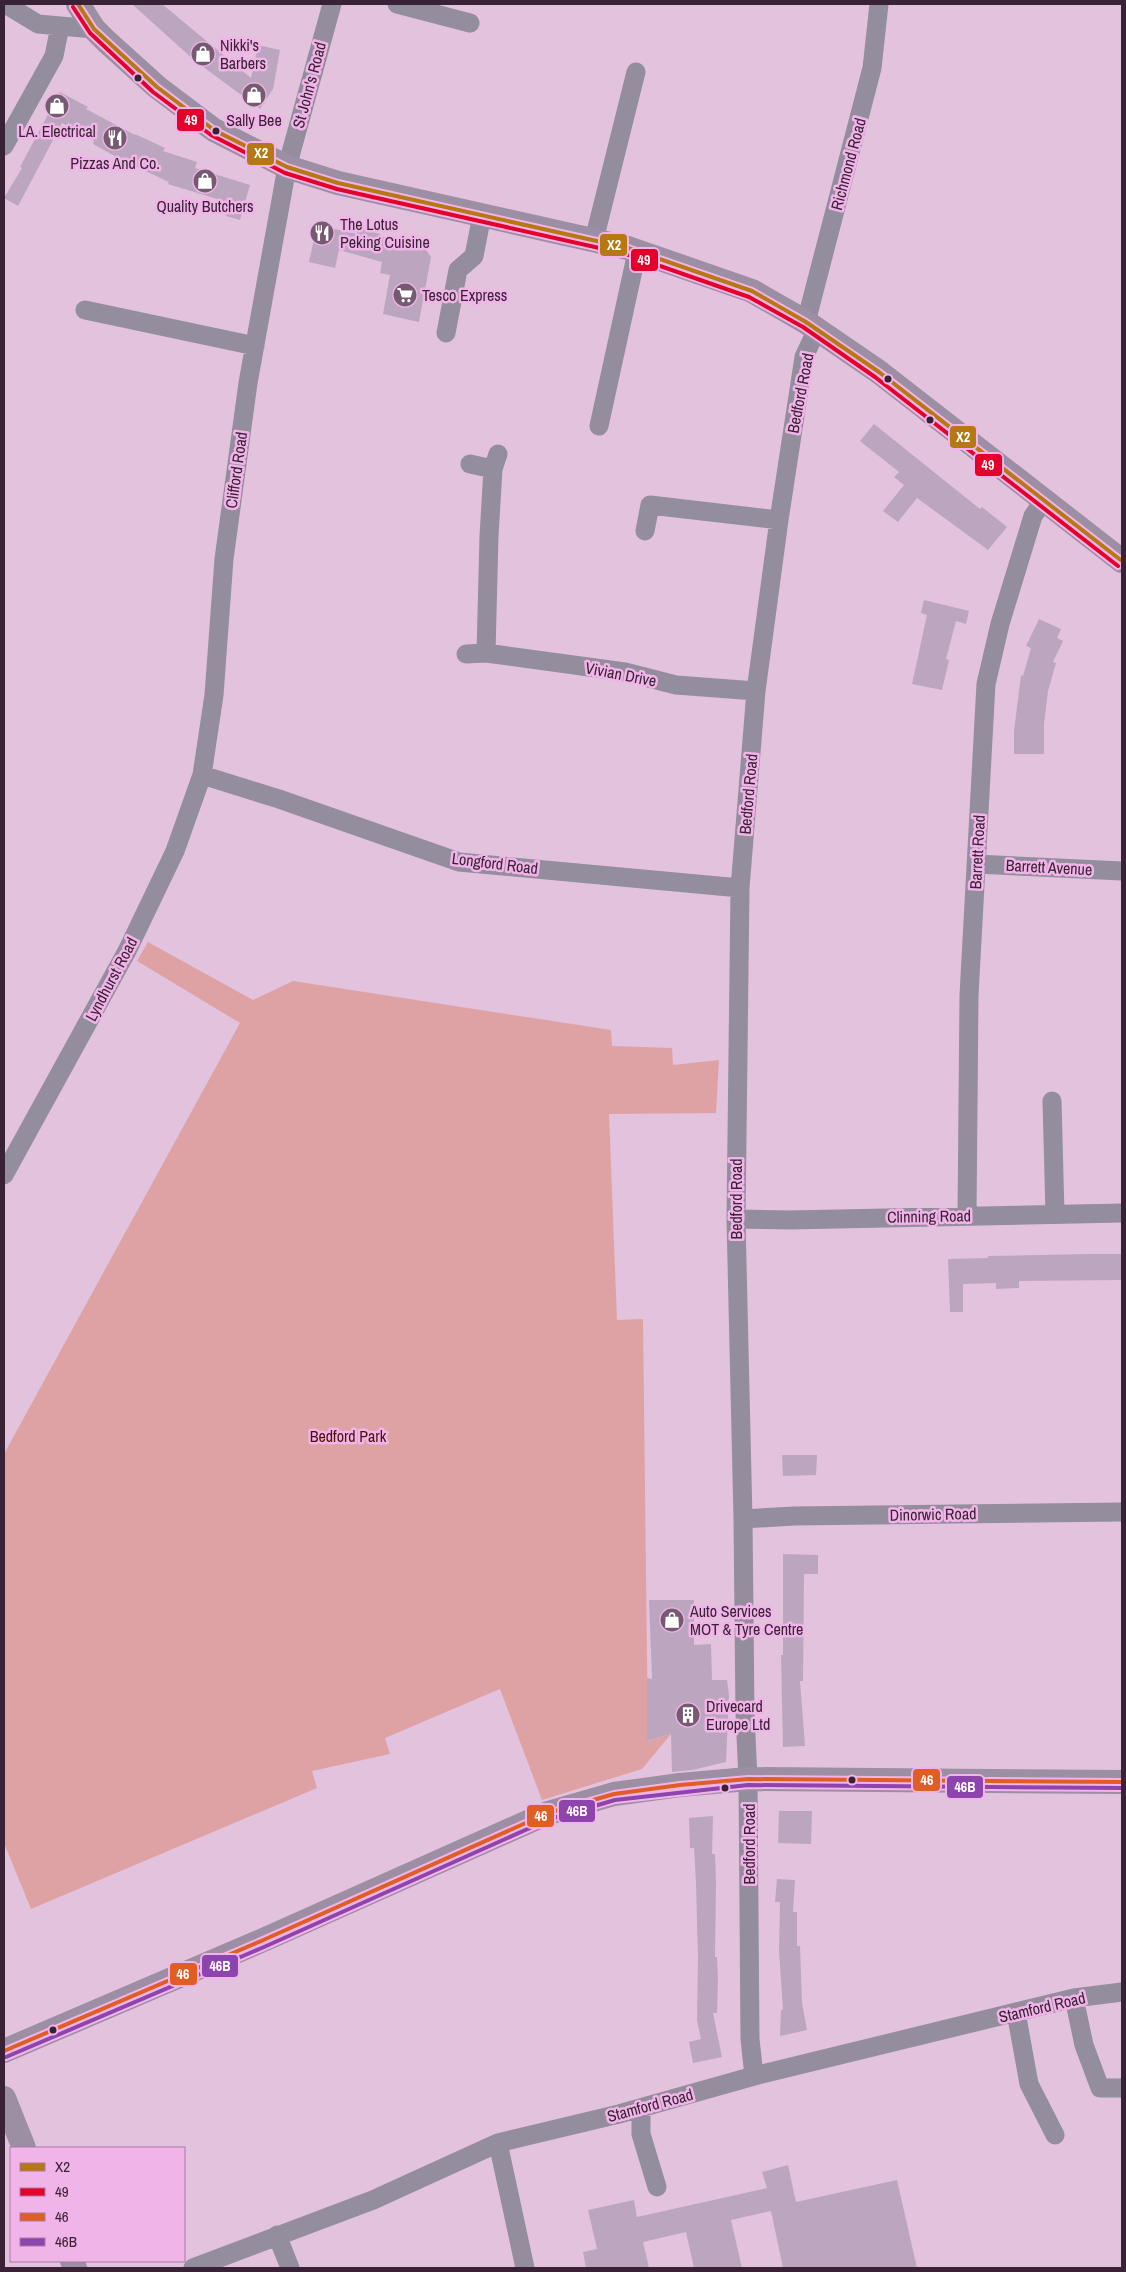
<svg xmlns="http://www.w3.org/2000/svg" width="1126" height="2272" font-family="'Archivo Narrow',sans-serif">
<rect width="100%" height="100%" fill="#e3c2de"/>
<!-- green -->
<path fill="#dea2a5" d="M 148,942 L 253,1000 L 293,981 L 611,1030 L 612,1046 L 672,1048 L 673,1065 L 719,1060 L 716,1113 L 609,1114 L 617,1320 L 643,1319 L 648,1741 L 671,1734 L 642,1769 L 542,1800 L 500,1689 L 385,1738 L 390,1754 L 312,1771 L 317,1788 L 31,1909 L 4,1843 L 4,1454 L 240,1023 L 137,961 Z"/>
<!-- building -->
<path fill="#bca6bf" d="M 132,4 L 162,4 L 251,78 L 258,45 L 280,50 L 273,89 L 260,109 L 194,60 Z
M 60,92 L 88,107 L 86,109 L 135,135 L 135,134 L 165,148 L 163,151 L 197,162 L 195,168 L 250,185 L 240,220 L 226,216 L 230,203 L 168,184 L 169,182 L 122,160 L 93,144 L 94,141 L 62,123 L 18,206 L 4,198 L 22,168 L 20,167 Z
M 317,225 L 357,234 L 358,228 L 380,234 L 379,236 L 422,244 L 431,257 L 419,322 L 383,314 L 390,275 L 380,273 L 382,262 L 339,250 L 335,268 L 309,262 Z
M 874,424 L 980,509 L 982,507 L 1007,527 L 988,550 L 917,498 L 898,522 L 883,511 L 904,485 L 894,477 L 899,472 L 860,441 Z
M 924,600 L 969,611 L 966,624 L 956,621 L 946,659 L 949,660 L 942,690 L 912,684 L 927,615 L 921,613 Z
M 1039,619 L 1061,629 L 1057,638 L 1063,641 L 1053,662 L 1056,663 L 1048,691 L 1044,724 L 1044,754 L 1014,754 L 1014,731 L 1021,675 L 1023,676 L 1031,648 L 1026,646 Z
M 1090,1254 L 1122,1254 L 1122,1280 L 1019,1281 L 1019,1288 L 996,1289 L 996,1283 L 963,1284 L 963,1312 L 950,1312 L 948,1259 L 988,1258 L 988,1256 Z
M 782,1455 L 817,1455 L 816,1475 L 783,1476 Z
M 783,1554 L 818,1555 L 818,1574 L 804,1574 L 803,1681 L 800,1681 L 805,1746 L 783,1747 L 781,1655 L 783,1655 Z
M 649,1600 L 694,1600 L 694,1645 L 711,1644 L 712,1680 L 727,1680 L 729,1695 L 726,1762 L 692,1770 L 672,1772 L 671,1734 L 647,1741 L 647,1678 L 652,1679 Z
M 779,1811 L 812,1811 L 811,1844 L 778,1843 Z
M 713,1816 L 712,1854 L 715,1854 L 716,1882 L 715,1957 L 717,1957 L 718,1979 L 717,2013 L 713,2013 L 722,2057 L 693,2063 L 689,2042 L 701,2039 L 697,2020 L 698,1958 L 696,1883 L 694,1848 L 690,1848 L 689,1818 Z
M 777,1879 L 795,1880 L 793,1912 L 797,1912 L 797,1946 L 800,1946 L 802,2003 L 807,2030 L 780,2036 L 781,2010 L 783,2009 L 779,1951 L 780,1902 L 775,1902 Z
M 788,2165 L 796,2202 L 897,2180 L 917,2268 L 783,2268 L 771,2211 L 731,2220 L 742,2268 L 694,2268 L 686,2232 L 643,2242 L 649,2268 L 586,2268 L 583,2252 L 597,2249 L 588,2210 L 634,2200 L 637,2217 L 767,2188 L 762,2172 Z"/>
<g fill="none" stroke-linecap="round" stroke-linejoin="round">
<!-- minor -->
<path stroke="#948d9d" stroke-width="19" d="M 5,4 L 38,24 L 94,29
M 397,4 L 470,23
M 4,146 L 54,56 L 60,26
M 594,240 L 636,72
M 85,310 L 255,346
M 806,322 L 872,68 L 879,4
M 446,333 L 458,270 L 474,256 L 482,215
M 599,426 L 637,252
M 470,464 L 493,469
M 645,531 L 650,505 L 779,520
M 486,653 L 489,536 L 493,469 L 498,454
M 466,654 L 486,653 L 625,672 L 676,685 L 756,691
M 202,775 L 279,799 L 459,862 L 740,888
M 976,864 L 1122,871
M 1052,1101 L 1055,1214
M 4,1175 L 127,951 L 175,851 L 202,775 L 214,695 L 224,559 L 248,383 L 287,167 L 332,4
M 967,1215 L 969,995 L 986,684 L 1000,624 L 1033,516 L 1044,500
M 736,1219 L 790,1220 L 1122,1213
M 743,1519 L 794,1516 L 1122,1512
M 1074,1998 L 1084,2045 L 1100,2088 L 1122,2088
M 1016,2012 L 1029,2084 L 1055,2135
M 754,2076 L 750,2039 L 748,1779 L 745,1715 L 743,1519 L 736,1219 L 740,888 L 756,691 L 779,520 L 804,357 L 817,329
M 641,2108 L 641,2134 L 657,2187
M 498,2143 L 525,2268
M 277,2235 L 290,2268
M 193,2268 L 373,2200 L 498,2143 L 619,2114 L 754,2076 L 1074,1998 L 1122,1992"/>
<!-- major -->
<path stroke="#9c8ea3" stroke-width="24" d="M 78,4 L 94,29 L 106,41 L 157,87 L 214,130 L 287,167 L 338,183 L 628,248 L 752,291 L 806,322 L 879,372 L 1122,561
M 4,2051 L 261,1941 L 548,1813 L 614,1794 L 680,1785 L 748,1779 L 1122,1782
M 4,2098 L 24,2148
M 72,2261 L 75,2268"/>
<defs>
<path id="bus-1" d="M 78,4 L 94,29 L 157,87 L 214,130 L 287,167 L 338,183 L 628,248 L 752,291 L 806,322 L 879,372 L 1122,561"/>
<path id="bus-2" d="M 73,7 L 90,33 L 153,92 L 211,135 L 285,173 L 337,189 L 626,254 L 749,297 L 803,327 L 875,377 L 1118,566"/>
<path id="bus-3" d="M 4,2051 L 261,1941 L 548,1813 L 614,1794 L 680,1785 L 748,1779 L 1122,1782"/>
<path id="bus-4" d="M 6,2057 L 264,1947 L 550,1819 L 615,1800 L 748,1785 L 1122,1788"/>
</defs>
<!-- bus-1 casing -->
<use href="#bus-1" stroke="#f1b4e8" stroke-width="8"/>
<!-- bus-2 casing -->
<use href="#bus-2" stroke="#f1b4e8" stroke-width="8"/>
<!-- bus-3 casing -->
<use href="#bus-3" stroke="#f1b4e8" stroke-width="8"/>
<!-- bus-4 casing -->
<use href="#bus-4" stroke="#f1b4e8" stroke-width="8"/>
<!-- bus-1 -->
<use href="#bus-1" stroke="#b57813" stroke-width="4"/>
<!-- bus-2 -->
<use href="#bus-2" stroke="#e4002b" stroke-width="4"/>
<!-- bus-3 -->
<use href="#bus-3" stroke="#e05e24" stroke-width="4"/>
<!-- bus-4 -->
<use href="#bus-4" stroke="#8e44ad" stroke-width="4"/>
</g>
<!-- icons -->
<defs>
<symbol id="shop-disc" viewBox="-11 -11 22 22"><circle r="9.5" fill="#755a71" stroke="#f1b4e8"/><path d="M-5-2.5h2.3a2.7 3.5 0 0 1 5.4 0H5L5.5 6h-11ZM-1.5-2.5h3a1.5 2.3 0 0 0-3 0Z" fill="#fff"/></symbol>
<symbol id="restaurant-disc" viewBox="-11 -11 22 22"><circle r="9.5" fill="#755a71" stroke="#f1b4e8"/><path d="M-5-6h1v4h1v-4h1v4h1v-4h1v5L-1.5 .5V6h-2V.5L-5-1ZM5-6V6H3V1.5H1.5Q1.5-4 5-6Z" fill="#fff"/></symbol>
<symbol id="supermarket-disc" viewBox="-11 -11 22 22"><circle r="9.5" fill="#755a71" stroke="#f1b4e8"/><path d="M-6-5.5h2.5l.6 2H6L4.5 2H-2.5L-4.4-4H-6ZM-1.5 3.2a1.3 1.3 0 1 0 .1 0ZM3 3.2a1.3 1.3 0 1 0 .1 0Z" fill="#fff"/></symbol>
<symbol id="building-disc" viewBox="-11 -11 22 22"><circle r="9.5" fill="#755a71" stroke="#f1b4e8"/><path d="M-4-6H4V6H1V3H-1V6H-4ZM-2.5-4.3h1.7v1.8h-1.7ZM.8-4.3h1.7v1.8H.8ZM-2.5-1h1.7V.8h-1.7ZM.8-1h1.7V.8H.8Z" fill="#fff"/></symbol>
</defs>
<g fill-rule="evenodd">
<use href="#shop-disc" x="189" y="40" width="28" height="28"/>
<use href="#shop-disc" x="240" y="81" width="28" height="28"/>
<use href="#shop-disc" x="43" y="92" width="28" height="28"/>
<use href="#restaurant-disc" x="101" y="124" width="28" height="28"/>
<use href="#shop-disc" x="191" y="167" width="28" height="28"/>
<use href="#restaurant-disc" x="308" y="219" width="28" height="28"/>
<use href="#supermarket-disc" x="391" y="281" width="28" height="28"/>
<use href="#shop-disc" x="658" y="1606" width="28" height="28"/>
<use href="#building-disc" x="674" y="1701" width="28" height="28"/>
</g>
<!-- markers -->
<g fill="#3a2236" stroke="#f1b4e8" stroke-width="2">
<circle cx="138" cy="78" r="4.5"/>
<circle cx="216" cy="131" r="4.5"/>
<circle cx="888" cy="379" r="4.5"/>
<circle cx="930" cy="420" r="4.5"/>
<circle cx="852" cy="1780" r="4.5"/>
<circle cx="725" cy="1788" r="4.5"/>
<circle cx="53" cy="2030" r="4.5"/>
</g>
<g text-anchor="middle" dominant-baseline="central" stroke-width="5" stroke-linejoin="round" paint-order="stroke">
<!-- poi labels -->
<g font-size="16" fill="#3a2236" stroke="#f1b4e8" text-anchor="start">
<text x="220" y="45">Nikki's<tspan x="220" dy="18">Barbers</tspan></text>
<text x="254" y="120" text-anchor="middle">Sally Bee</text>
<text x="57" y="131" text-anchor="middle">LA. Electrical</text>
<text x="115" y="163" text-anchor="middle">Pizzas And Co.</text>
<text x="205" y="206" text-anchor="middle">Quality Butchers</text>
<text x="340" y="224">The Lotus<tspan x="340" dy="18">Peking Cuisine</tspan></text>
<text x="422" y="295">Tesco Express</text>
<text x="690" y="1611">Auto Services<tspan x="690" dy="18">MOT &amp; Tyre Centre</tspan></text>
<text x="706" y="1706">Drivecard<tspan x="706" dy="18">Europe Ltd</tspan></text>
</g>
<!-- street labels -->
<g font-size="16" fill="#3a2236" stroke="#f1b4e8">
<text transform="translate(309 85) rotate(-75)">St John's Road</text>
<text transform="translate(848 164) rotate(-75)">Richmond Road</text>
<text transform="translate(800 393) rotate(-79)">Bedford Road</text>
<text transform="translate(236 470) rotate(-82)">Clifford Road</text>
<text transform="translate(621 674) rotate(11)">Vivian Drive</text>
<text transform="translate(748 794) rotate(-85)">Bedford Road</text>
<text transform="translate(977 852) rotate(-87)">Barrett Road</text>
<text transform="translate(495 863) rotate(7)">Longford Road</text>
<text transform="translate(1049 867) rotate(3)">Barrett Avenue</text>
<text transform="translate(111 979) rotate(-62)">Lyndhurst Road</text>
<text transform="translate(736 1199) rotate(-90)">Bedford Road</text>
<text transform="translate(929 1216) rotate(-1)">Clinning Road</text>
<text transform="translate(933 1514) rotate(-1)">Dinorwic Road</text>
<text transform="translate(749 1844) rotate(-90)">Bedford Road</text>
<text transform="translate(1042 2007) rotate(-13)">Stamford Road</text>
<text transform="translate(650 2105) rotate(-15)">Stamford Road</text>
</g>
<!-- park labels -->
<g font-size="16" fill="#4e1007" stroke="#f1b4e8">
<text x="348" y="1436">Bedford Park</text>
</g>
</g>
<g stroke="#f1b4e8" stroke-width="2">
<rect x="176" y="108" width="29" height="24" rx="5" fill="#e4002b"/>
<rect x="246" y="142" width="29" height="24" rx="5" fill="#b57813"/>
<rect x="599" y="233" width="29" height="24" rx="5" fill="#b57813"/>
<rect x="630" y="248" width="29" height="24" rx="5" fill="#e4002b"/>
<rect x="949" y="425" width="28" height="24" rx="5" fill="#b57813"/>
<rect x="974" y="453" width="29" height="24" rx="5" fill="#e4002b"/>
<rect x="912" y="1768" width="29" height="24" rx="5" fill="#e05e24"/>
<rect x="946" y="1775" width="38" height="24" rx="5" fill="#8e44ad"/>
<rect x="558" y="1799" width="38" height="24" rx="5" fill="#8e44ad"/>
<rect x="526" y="1804" width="29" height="24" rx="5" fill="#e05e24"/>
<rect x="201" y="1954" width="38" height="24" rx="5" fill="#8e44ad"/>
<rect x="169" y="1962" width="29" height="24" rx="5" fill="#e05e24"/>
</g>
<g font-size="14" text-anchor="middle" font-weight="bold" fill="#fff">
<text x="191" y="125">49</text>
<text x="261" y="158">X2</text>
<text x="614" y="250">X2</text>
<text x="644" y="265">49</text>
<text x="963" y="442">X2</text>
<text x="988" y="470">49</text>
<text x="927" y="1785">46</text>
<text x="965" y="1792">46B</text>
<text x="577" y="1816">46B</text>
<text x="541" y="1821">46</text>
<text x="220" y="1971">46B</text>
<text x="183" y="1979">46</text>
</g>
<!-- border -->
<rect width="1126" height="2272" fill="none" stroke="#3a2236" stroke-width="10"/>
<!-- legend -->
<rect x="10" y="2147" width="175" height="115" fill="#f1b4e8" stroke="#a87aa1"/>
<rect x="20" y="2163" width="25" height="8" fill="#b57813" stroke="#a87aa1"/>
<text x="55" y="2172" font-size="15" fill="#3a2236">X2</text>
<rect x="20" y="2188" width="25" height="8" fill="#e4002b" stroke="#a87aa1"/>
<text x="55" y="2197" font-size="15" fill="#3a2236">49</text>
<rect x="20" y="2213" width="25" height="8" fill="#e05e24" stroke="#a87aa1"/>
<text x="55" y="2222" font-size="15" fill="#3a2236">46</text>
<rect x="20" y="2238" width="25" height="8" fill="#8e44ad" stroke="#a87aa1"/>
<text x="55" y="2247" font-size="15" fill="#3a2236">46B</text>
</svg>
